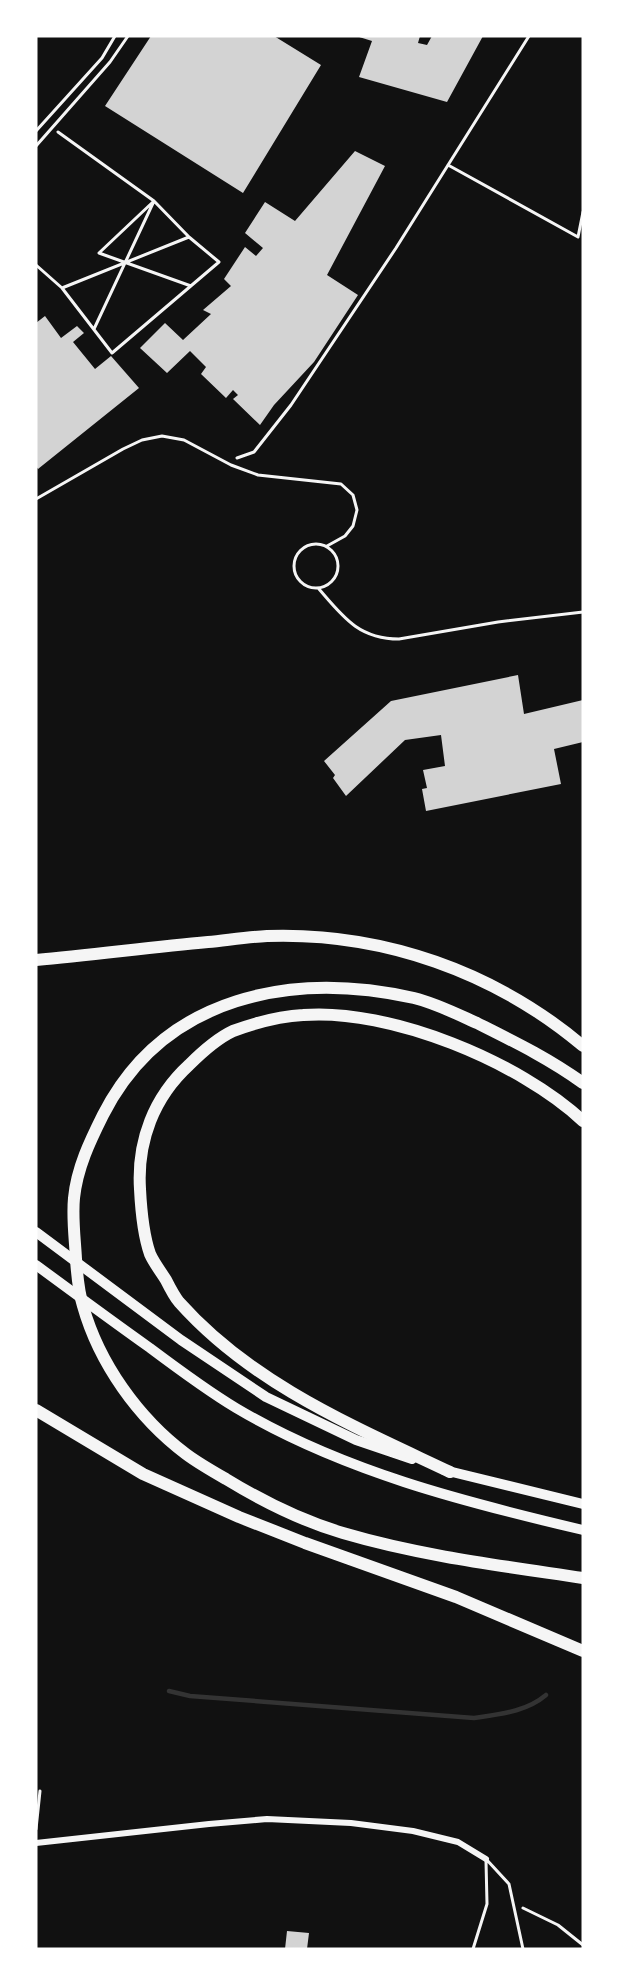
<svg xmlns="http://www.w3.org/2000/svg" width="619" height="1985" font-family="'Roboto Serif',serif">
<rect width="100%" height="100%" fill="#111"/>
<g fill="none" stroke-linecap="round" stroke-linejoin="round">
<!-- stream -->
<path stroke="#333" stroke-width="4.5" d="M 169,1691 L 190,1696 L 474,1718 C 500,1714 526,1712 546,1695"/>
</g>
<!-- building -->
<path fill="#d3d3d3" d="M 151,36 L 274,36 L 321,65 L 243,193 L 105,106 Z
M 356,36 L 420,36 L 418,43 L 427,45 L 432,36 L 483,36 L 447,102 L 359,77 L 372,41 Z
M 355,151 L 385,166 L 327,275 L 358,295 L 314,362 L 274,405 L 260,425 L 233,399 L 238,395 L 233,390 L 226,398 L 201,374 L 206,367 L 190,351 L 167,373 L 140,348 L 165,323 L 183,340 L 211,314 L 203,310 L 231,286 L 224,279 L 245,247 L 256,256 L 263,248 L 245,233 L 265,202 L 295,221 Z
M 45,316 L 61,338 L 77,326 L 84,333 L 73,342 L 95,369 L 111,356 L 139,388 L 38,469 L 36,466 L 36,323 Z
M 518,675 L 524,714 L 583,700 L 583,742 L 554,749 L 561,784 L 426,811 L 422,789 L 427,788 L 423,770 L 445,766 L 441,735 L 405,740 L 346,796 L 333,778 L 335,775 L 324,761 L 391,701 Z
M 287,1931 L 309,1933 L 307,1949 L 285,1949 Z"/>
<g fill="none" stroke-linecap="round" stroke-linejoin="round">
<!-- path -->
<path stroke="#f5f5f5" stroke-width="3" d="M 58,132 L 154,201 L 94,329
M 448,165 L 578,237 L 583,212
M 189,237 L 154,201 L 99,253 L 191,286
M 36,265 L 62,288 L 112,353 L 219,262 L 189,237 L 62,288
M 237,458 L 254,452 L 291,405 L 396,248 L 529,36
M 36,1829 L 40,1791
M 523,1908 L 558,1925 L 583,1945"/>
<!-- service -->
<path stroke="#f5f5f5" stroke-width="3" d="M 36,131 L 102,58 L 115,36
M 36,146 L 110,62 L 128,36
M 36,499 L 123,449 L 142,440 L 162,436 L 184,440 L 231,465 L 258,475 L 341,484 L 353,495 L 357,510 L 353,526 L 345,536 L 327,546
M294 566a22 22 0 1 1 44 0a22 22 0 1 1-44 0Z
M 319,589 C 343,617 359,639 399,639 L 498,622 L 583,612
M 486,1859 L 509,1884 L 523,1949
M 473,1949 L 487,1904 L 486,1861"/>
<!-- minor -->
<path stroke="#f5f5f5" stroke-width="6" d="M 36,1843 L 209,1824 L 267,1819 L 351,1823 L 413,1831 L 458,1842 L 486,1859"/>
<!-- trunk -->
<path stroke="#f5f5f5" stroke-width="10" d="M 36,1232 L 181,1340 L 266,1397 L 356,1440 L 412,1459
M 36,1265 C 74,1293 112,1321 150,1348 C 178,1369 206,1390 236,1408 C 342,1471 464,1502 583,1530
M 444,1470 L 583,1504"/>
<!-- motorway -->
<path stroke="#f5f5f5" stroke-width="12" d="M 36,960 C 93,955 151,947 208,942 C 228,940 248,937 267,936 C 383,932 495,972 583,1046
M 583,1083 C 548,1058 515,1042 477,1023 C 457,1014 435,1003 414,998 C 293,971 164,995 103,1115 C 90,1141 77,1168 74,1198 C 72,1218 75,1239 76,1259 C 77,1274 78,1290 83,1306 C 99,1363 138,1418 186,1454 C 198,1463 212,1471 226,1479 C 262,1501 302,1521 343,1533 C 421,1556 503,1566 583,1578
M 36,1410 L 143,1474 L 239,1517 L 305,1543 L 456,1597 L 583,1651
M 450,1472 C 353,1426 252,1384 179,1302 C 174,1296 170,1288 166,1280 C 161,1272 154,1263 150,1254 C 143,1234 141,1209 140,1189 C 137,1141 154,1097 189,1065 C 202,1052 216,1039 233,1031 C 255,1023 280,1016 303,1015 C 390,1008 520,1062 583,1121"/>
</g>
<!-- border -->
<rect width="619" height="1985" fill="none" stroke="#ffffff" stroke-width="75"/>
</svg>
